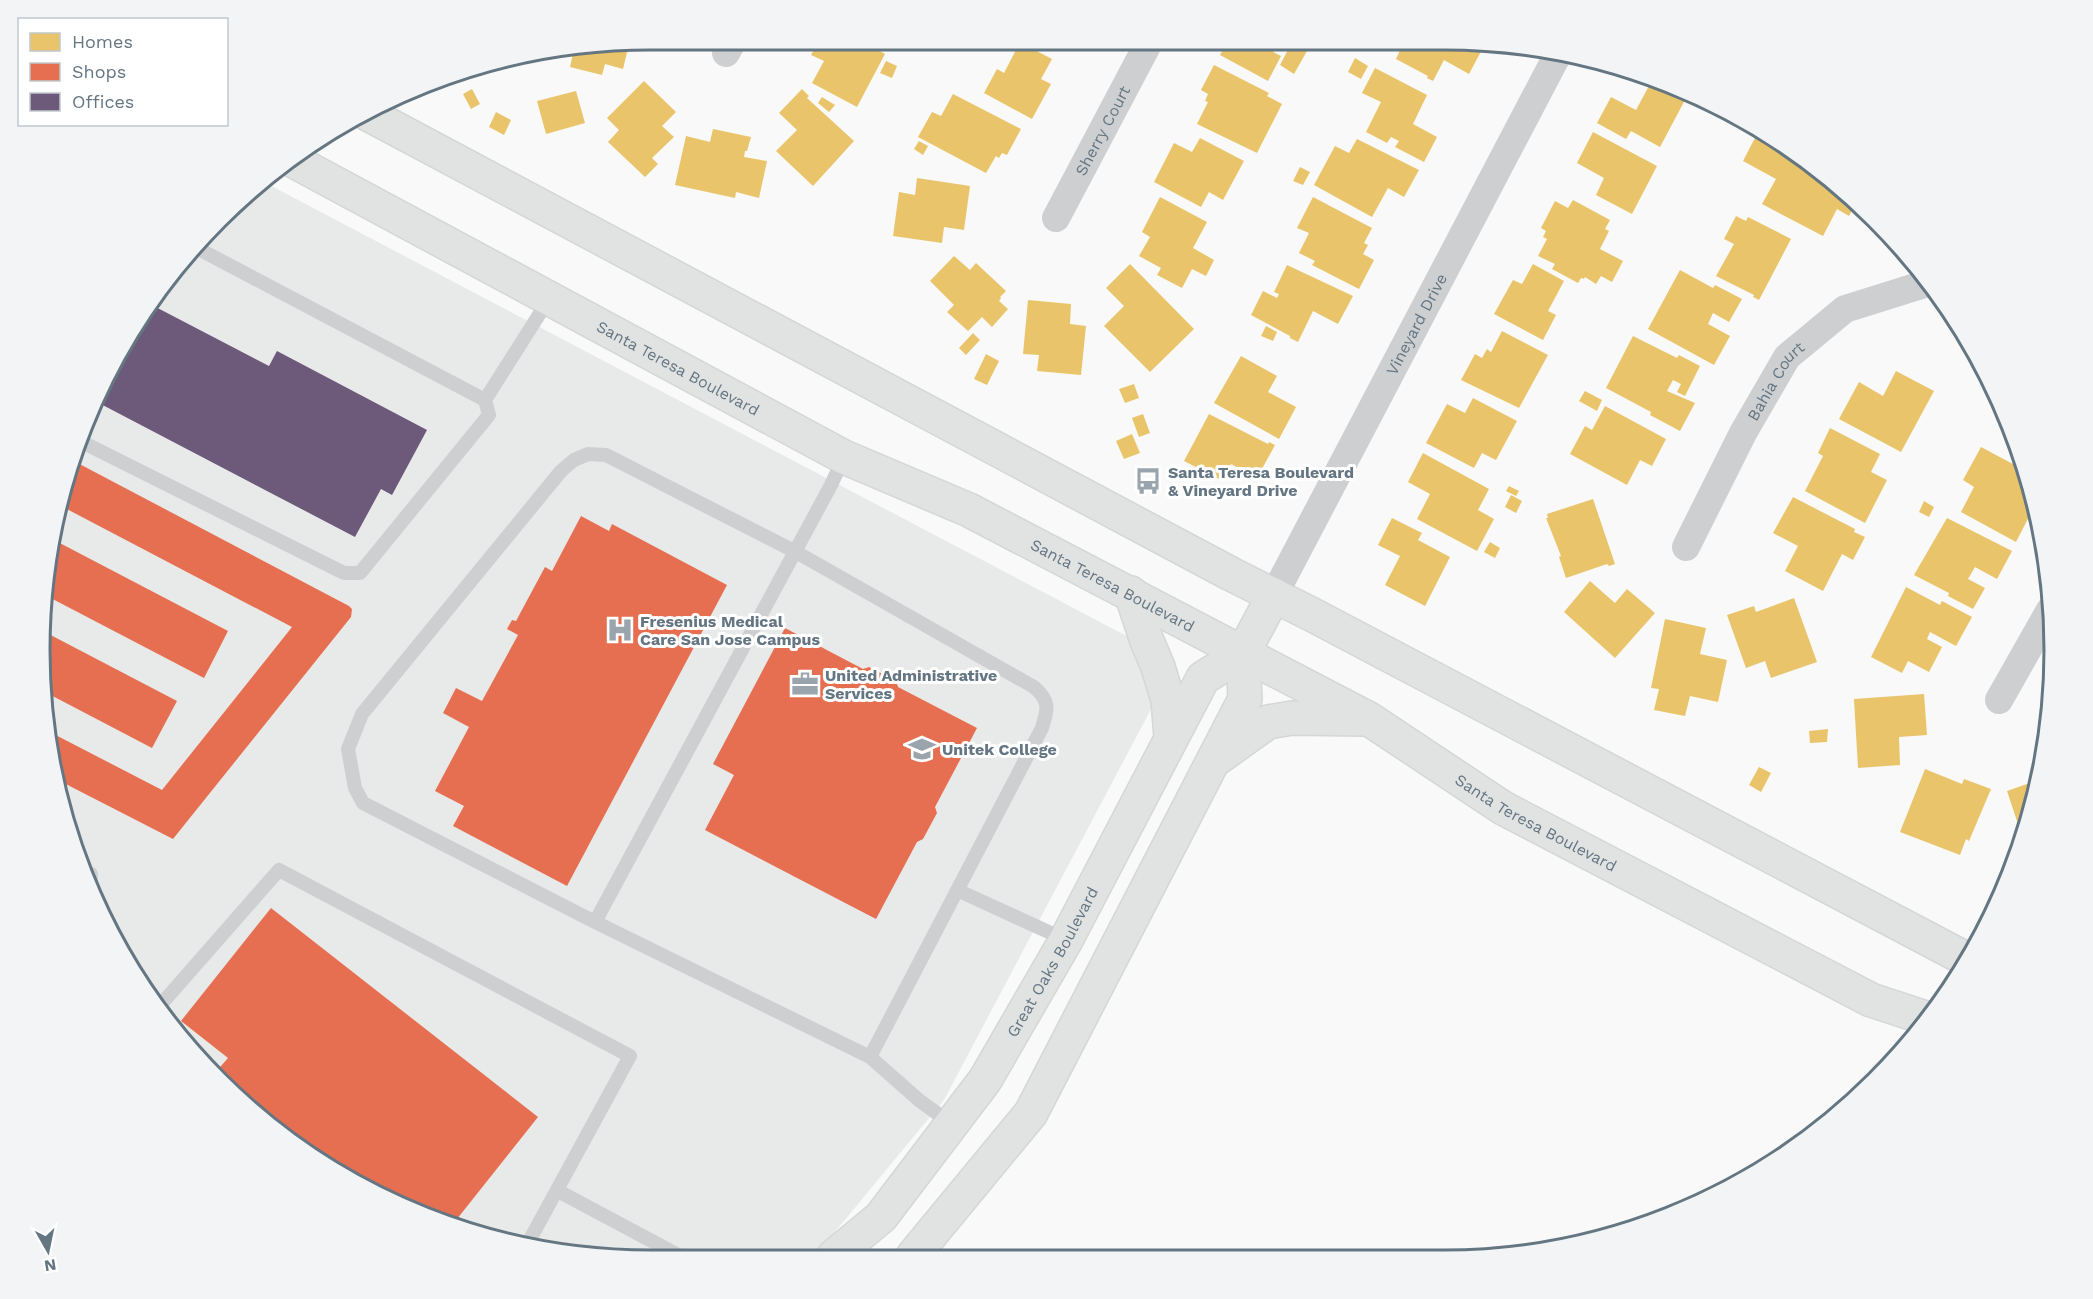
<svg xmlns="http://www.w3.org/2000/svg" width="2093" height="1299" font-family="'Work Sans',sans-serif">
<rect width="100%" height="100%" fill="#f9f9f9"/>
<!-- built -->
<path fill="#e8e9e9" d="M 262,181 L 1176,662 L 944,1100 L 815,1256 L 570,1255 L 416,1214 L 278,1134 L 191,1052 L 142,988 L 102,919 L 60,808 L 44,729 L 40,610 L 72,453 L 121,345 L 165,278 L 218,218 Z"/>
<!-- homes -->
<path fill="#e9c46a" d="M 575,44 L 629,44 L 623,69 L 605,64 L 602,75 L 570,67 Z
M 817,44 L 868,44 L 885,54 L 857,107 L 812,83 L 824,61 L 811,55 Z
M 1019,44 L 1023,44 L 1052,59 L 1041,79 L 1051,84 L 1032,119 L 984,93 L 997,69 L 1004,73 Z
M 1226,44 L 1278,44 L 1273,52 L 1281,56 L 1268,81 L 1220,55 Z
M 1291,44 L 1304,44 L 1307,51 L 1294,74 L 1280,65 Z
M 1403,44 L 1485,44 L 1469,74 L 1444,60 L 1433,81 L 1427,78 L 1428,76 L 1396,59 Z
M 1355,58 L 1368,66 L 1361,79 L 1348,72 Z
M 886,61 L 897,66 L 892,78 L 880,73 Z
M 1214,65 L 1269,93 L 1267,96 L 1282,104 L 1257,153 L 1197,124 L 1208,102 L 1205,101 L 1208,94 L 1201,90 Z
M 1375,68 L 1427,95 L 1413,124 L 1437,137 L 1424,162 L 1395,147 L 1399,141 L 1391,137 L 1387,143 L 1366,132 L 1381,102 L 1362,93 Z
M 644,81 L 676,112 L 662,126 L 674,137 L 652,158 L 658,164 L 645,177 L 608,142 L 619,130 L 607,118 Z
M 1651,82 L 1685,100 L 1660,147 L 1631,131 L 1626,139 L 1597,123 L 1611,97 L 1636,110 Z
M 472,89 L 480,104 L 471,109 L 463,94 Z
M 802,89 L 809,96 L 807,98 L 854,141 L 813,186 L 776,151 L 797,130 L 779,113 Z
M 576,91 L 585,123 L 546,134 L 537,101 Z
M 953,94 L 1021,129 L 1007,155 L 1002,153 L 999,158 L 996,156 L 986,173 L 918,137 L 932,112 L 941,116 Z
M 822,97 L 835,105 L 829,112 L 818,103 Z
M 496,112 L 511,120 L 504,135 L 489,127 Z
M 713,129 L 751,137 L 747,151 L 745,151 L 744,157 L 767,161 L 759,198 L 736,192 L 735,198 L 675,185 L 686,136 L 710,142 Z
M 1593,132 L 1657,166 L 1632,214 L 1596,195 L 1604,178 L 1577,163 Z
M 1757,134 L 1815,165 L 1856,203 L 1849,216 L 1837,209 L 1823,236 L 1762,204 L 1776,179 L 1743,161 Z
M 1200,138 L 1244,161 L 1223,200 L 1209,192 L 1201,207 L 1154,182 L 1174,143 L 1192,152 Z
M 1357,139 L 1419,170 L 1404,197 L 1388,188 L 1372,217 L 1314,185 L 1335,146 L 1349,153 Z
M 919,141 L 928,146 L 923,155 L 914,149 Z
M 1300,167 L 1310,172 L 1303,185 L 1293,181 Z
M 917,178 L 970,186 L 964,230 L 944,227 L 942,243 L 893,236 L 899,192 L 915,195 Z
M 1160,197 L 1207,222 L 1193,248 L 1214,260 L 1206,276 L 1192,269 L 1182,288 L 1157,275 L 1161,268 L 1139,256 L 1150,237 L 1142,232 Z
M 1313,197 L 1372,228 L 1364,243 L 1368,245 L 1363,254 L 1374,260 L 1359,289 L 1312,265 L 1315,261 L 1299,253 L 1309,233 L 1297,228 Z
M 1573,200 L 1610,220 L 1605,229 L 1609,231 L 1600,249 L 1623,261 L 1612,282 L 1601,276 L 1596,284 L 1585,277 L 1584,279 L 1581,278 L 1578,283 L 1552,269 L 1555,264 L 1538,256 L 1547,239 L 1543,237 L 1546,231 L 1541,228 L 1555,201 L 1568,208 Z
M 1736,216 L 1746,221 L 1748,217 L 1791,239 L 1759,300 L 1753,297 L 1754,295 L 1716,276 L 1734,244 L 1724,239 Z
M 954,256 L 970,270 L 976,263 L 1006,291 L 1000,297 L 1001,298 L 999,301 L 1008,309 L 992,327 L 982,317 L 968,331 L 947,312 L 954,305 L 930,281 Z
M 1130,264 L 1194,329 L 1150,372 L 1104,326 L 1124,306 L 1106,288 Z
M 1533,264 L 1564,281 L 1548,311 L 1556,315 L 1543,340 L 1494,314 L 1513,280 L 1522,284 Z
M 1287,265 L 1353,296 L 1338,324 L 1313,311 L 1298,342 L 1290,338 L 1290,336 L 1251,315 L 1263,291 L 1277,298 L 1279,294 L 1274,292 Z
M 1680,270 L 1713,288 L 1715,285 L 1742,299 L 1729,322 L 1713,313 L 1708,324 L 1730,336 L 1714,365 L 1648,329 Z
M 1028,300 L 1071,304 L 1070,324 L 1086,326 L 1081,375 L 1037,371 L 1039,355 L 1023,354 Z
M 1266,326 L 1277,332 L 1273,341 L 1261,336 Z
M 1502,331 L 1548,355 L 1519,408 L 1461,380 L 1475,354 L 1482,358 L 1487,349 L 1491,352 Z
M 973,333 L 980,340 L 966,355 L 959,348 Z
M 1633,336 L 1677,358 L 1679,355 L 1700,366 L 1685,396 L 1677,392 L 1681,384 L 1673,380 L 1667,391 L 1695,403 L 1680,431 L 1650,415 L 1651,412 L 1606,388 Z
M 986,354 L 999,361 L 987,385 L 974,379 Z
M 1241,356 L 1277,376 L 1268,392 L 1296,407 L 1279,439 L 1214,403 Z
M 1896,371 L 1934,391 L 1901,452 L 1839,419 L 1859,382 L 1883,396 Z
M 1134,384 L 1139,398 L 1125,403 L 1119,389 Z
M 1585,391 L 1602,400 L 1597,411 L 1579,401 Z
M 1473,398 L 1517,421 L 1496,460 L 1482,453 L 1474,468 L 1426,443 L 1447,404 L 1465,413 Z
M 1605,406 L 1666,439 L 1652,466 L 1640,460 L 1627,485 L 1570,454 L 1585,426 L 1592,430 Z
M 1143,414 L 1150,433 L 1139,437 L 1132,418 Z
M 1209,414 L 1268,444 L 1269,442 L 1275,445 L 1257,478 L 1231,464 L 1223,481 L 1184,461 Z
M 1830,428 L 1880,454 L 1871,472 L 1887,480 L 1865,523 L 1805,491 L 1823,456 L 1818,453 Z
M 1132,434 L 1140,453 L 1124,459 L 1116,441 Z
M 1981,447 L 2026,471 L 2034,507 L 2016,542 L 1961,512 L 1974,487 L 1963,480 Z
M 1423,453 L 1489,489 L 1478,510 L 1494,519 L 1477,551 L 1417,519 L 1430,494 L 1408,482 Z
M 1509,486 L 1519,491 L 1516,496 L 1506,491 Z
M 1511,495 L 1522,501 L 1516,513 L 1505,507 Z
M 1793,497 L 1855,529 L 1854,532 L 1865,537 L 1853,560 L 1842,554 L 1823,591 L 1785,571 L 1798,546 L 1773,533 Z
M 1593,499 L 1615,564 L 1609,566 L 1607,564 L 1566,578 L 1559,557 L 1561,556 L 1546,518 L 1548,518 L 1547,514 Z
M 1924,501 L 1934,507 L 1929,517 L 1919,512 Z
M 1392,518 L 1422,533 L 1418,540 L 1450,557 L 1425,606 L 1385,585 L 1400,556 L 1378,545 Z
M 1947,518 L 2012,551 L 1997,579 L 1975,567 L 1968,579 L 1985,588 L 1973,609 L 1948,596 L 1949,593 L 1914,575 Z
M 1490,542 L 1500,548 L 1495,558 L 1484,552 Z
M 1590,581 L 1615,603 L 1627,589 L 1655,613 L 1615,658 L 1564,612 Z
M 1906,587 L 1940,605 L 1942,601 L 1972,617 L 1956,646 L 1930,632 L 1927,639 L 1942,647 L 1929,672 L 1908,661 L 1902,673 L 1871,657 Z
M 1794,598 L 1817,662 L 1771,678 L 1765,661 L 1746,668 L 1727,615 L 1754,606 L 1756,612 Z
M 1665,619 L 1706,628 L 1700,654 L 1727,660 L 1718,702 L 1690,696 L 1685,716 L 1654,710 L 1659,689 L 1651,688 Z
M 1924,694 L 1927,735 L 1899,737 L 1900,765 L 1858,768 L 1854,699 Z
M 1828,729 L 1827,742 L 1810,743 L 1809,731 Z
M 1759,767 L 1771,773 L 1761,792 L 1749,785 Z
M 1925,769 L 1962,784 L 1964,779 L 1991,789 L 1969,841 L 1966,839 L 1960,855 L 1900,832 Z
M 2038,780 L 2033,808 L 2024,832 L 2021,823 L 2018,824 L 2007,791 Z"/>
<!-- shops -->
<path fill="#e76f51" d="M 70,459 L 349,606 L 352,609 L 351,617 L 173,839 L 54,778 L 44,729 L 162,790 L 292,627 L 61,506 Z
M 581,516 L 609,531 L 612,524 L 727,585 L 567,886 L 453,826 L 464,806 L 435,791 L 469,727 L 443,713 L 456,688 L 482,701 L 518,635 L 507,629 L 512,620 L 516,621 L 545,567 L 552,571 Z
M 54,540 L 228,631 L 204,678 L 43,594 Z
M 785,628 L 863,669 L 869,667 L 896,681 L 898,687 L 977,728 L 935,807 L 937,813 L 923,839 L 917,842 L 876,919 L 705,830 L 734,775 L 713,764 Z
M 41,630 L 177,701 L 152,748 L 43,691 Z
M 271,908 L 538,1117 L 453,1224 L 416,1214 L 278,1134 L 214,1074 L 228,1058 L 181,1021 Z"/>
<!-- offices -->
<path fill="#6d597a" d="M 148,303 L 269,366 L 277,351 L 427,430 L 392,495 L 381,489 L 355,537 L 95,401 L 121,345 Z"/>
<g fill="none" stroke-linecap="round" stroke-linejoin="round">
<defs>
<g id="secondary">
<path d="M 368,114 L 1231,574 L 1311,614 L 1966,959"/>
<path id="s4" d="M 290,159 L 844,457 L 969,510 L 1369,719 L 1503,808 L 1871,1000 L 1929,1019"/>
<path d="M 1131,593 L 1147,641 L 1158,667 L 1168,700 L 1171,737"/>
<path d="M 1219,757 L 1268,722 L 1292,718 L 1363,719"/>
<path id="s5" d="M 834,1256 L 881,1217 L 985,1080 L 1066,940 L 1203,678 L 1243,653 L 1274,595"/>
<path d="M 913,1256 L 1031,1113 L 1245,699 L 1243,653"/>
</g>
</defs>
<!-- secondary casing -->
<use href="#secondary" stroke="#d5d6d7" stroke-width="36"/>
<!-- lane -->
<path stroke="#cecfd0" stroke-width="14" d="M 485,400 L 549,299
M 78,440 L 344,573 L 360,573 L 489,415 L 485,400 L 193,246
M 588,454 L 606,455 L 796,552 L 1034,687 C 1050,701 1048,708 1042,728 L 870,1057 L 595,922 L 363,803 L 355,788 L 348,749 L 362,714 L 561,471 L 574,460 Z
M 83,870 L 91,874 L 90,889
M 957,890 L 1066,940
M 595,922 L 831,485 L 844,457
M 157,1009 L 279,870 L 630,1056 L 528,1243
M 870,1057 L 920,1101 L 952,1124
M 558,1191 L 678,1255"/>
<!-- street -->
<g stroke="#cecfd0" stroke-width="28">
<path d="M 726,53 L 731,44"/>
<path id="s1" d="M 1056,218 L 1148,44"/>
<path id="s2" d="M 1686,547 L 1743,433 L 1787,357 L 1845,309 L 1928,283"/>
<path id="s3" d="M 1274,595 L 1558,54"/>
<path d="M 1999,700 L 2050,610"/>
</g>
<!-- secondary -->
<use href="#secondary" stroke="#e1e2e2" stroke-width="33"/>
</g>
<!-- icons -->
<defs>
<symbol id="bus-bare" viewBox="-9 -9 18 18"><path d="M-5-6H5V4H4V6H2V4H-2V6H-4V4H-5ZM-3.5-4V0h7V-4ZM-3.5 1.2v1.5H-2V1.2ZM2 1.2v1.5H3.5V1.2Z" fill="#99a4ac" stroke="#fff" stroke-width="2.5" paint-order="stroke"/></symbol>
<symbol id="hospital-bare" viewBox="-9 -9 18 18"><path d="M-5-5h3v3.5h4V-5h3V5h-3V1.5h-4V5h-3Z" fill="#99a4ac" stroke="#fff" stroke-width="2.5" paint-order="stroke"/></symbol>
<symbol id="office-bare" viewBox="-9 -9 18 18"><path d="M-6-3h4V-5.5h4V-3h4V5H-6ZM-1-4.5V-3h2v-1.5ZM-6 0V1H6V0Z" fill="#99a4ac" stroke="#fff" stroke-width="2.5" paint-order="stroke"/></symbol>
<symbol id="university-bare" viewBox="-9 -9 18 18"><path d="M0-5L7-2L0 1L-7-2ZM-4 1L0 2.5L4 1V4Q0 6-4 4Z" fill="#99a4ac" stroke="#fff" stroke-width="2.5" paint-order="stroke"/></symbol>
</defs>
<g fill-rule="evenodd">
<use href="#bus-bare" x="1129" y="462" width="38" height="38"/>
<use href="#hospital-bare" x="601" y="611" width="38" height="38"/>
<use href="#office-bare" x="786" y="665" width="38" height="38"/>
<use href="#university-bare" x="903" y="730" width="38" height="38"/>
</g>
<g text-anchor="middle" dominant-baseline="central" stroke-width="6" stroke-linejoin="round" paint-order="stroke">
<!-- street labels -->
<g font-size="16" fill="#657683" stroke="#fff">
<text stroke="none"><textPath href="#s1" startOffset="99">Sherry Court</textPath></text>
<text stroke="none"><textPath href="#s3" startOffset="306">Vineyard Drive</textPath></text>
<text stroke="none"><textPath href="#s4" startOffset="441">Santa Teresa Boulevard</textPath></text>
<text stroke="none"><textPath href="#s2" startOffset="189">Bahia Court</textPath></text>
<text stroke="none"><textPath href="#s4" startOffset="927">Santa Teresa Boulevard</textPath></text>
<text stroke="none"><textPath href="#s4" startOffset="1413">Santa Teresa Boulevard</textPath></text>
<text stroke="none"><textPath href="#s5" startOffset="369">Great Oaks Boulevard</textPath></text>
</g>
<!-- poi labels -->
<g font-size="16" font-weight="bold" fill="#657683" stroke="#fff" text-anchor="start">
<text x="1168" y="472">Santa Teresa Boulevard<tspan x="1168" dy="18">&amp; Vineyard Drive</tspan></text>
<text x="640" y="621">Fresenius Medical<tspan x="640" dy="18">Care San Jose Campus</tspan></text>
<text x="825" y="675">United Administrative<tspan x="825" dy="18">Services</tspan></text>
<text x="942" y="749">Unitek College</text>
</g>
</g>
<!-- crop -->
<path d="M0 0H2093V1299H0ZM650 50H1444A600 600 0 0 1 2044 650V650A600 600 0 0 1 1444 1250H650A600 600 0 0 1 50 650V650A600 600 0 0 1 650 50Z" fill="#f3f4f5" fill-rule="evenodd"/>
<path fill="none" stroke="#657683" stroke-width="3" d="M650 50H1444A600 600 0 0 1 2044 650V650A600 600 0 0 1 1444 1250H650A600 600 0 0 1 50 650V650A600 600 0 0 1 650 50Z"/>
<!-- legend -->
<rect x="18" y="18" width="210" height="108" fill="#ffffff" stroke="#c1c8cd" stroke-width="1.5"/>
<rect x="30" y="33" width="30" height="18" fill="#e9c46a" stroke="#c1c8cd" stroke-width="1.5"/>
<text x="72" y="48" font-size="18" fill="#657683">Homes</text>
<rect x="30" y="63" width="30" height="18" fill="#e76f51" stroke="#c1c8cd" stroke-width="1.5"/>
<text x="72" y="78" font-size="18" fill="#657683">Shops</text>
<rect x="30" y="93" width="30" height="18" fill="#6d597a" stroke="#c1c8cd" stroke-width="1.5"/>
<text x="72" y="108" font-size="18" fill="#657683">Offices</text>
<!-- north arrow -->
<g transform="translate(48 1251) rotate(171)" stroke="#ffffff" stroke-width="4.5" paint-order="stroke">
<path d="M0-4.5L10 22L0 15L-10 22Z" fill="#657683"/>
<text y="-9" font-size="16" font-weight="bold" text-anchor="middle" fill="#657683">N</text>
</g>
</svg>
